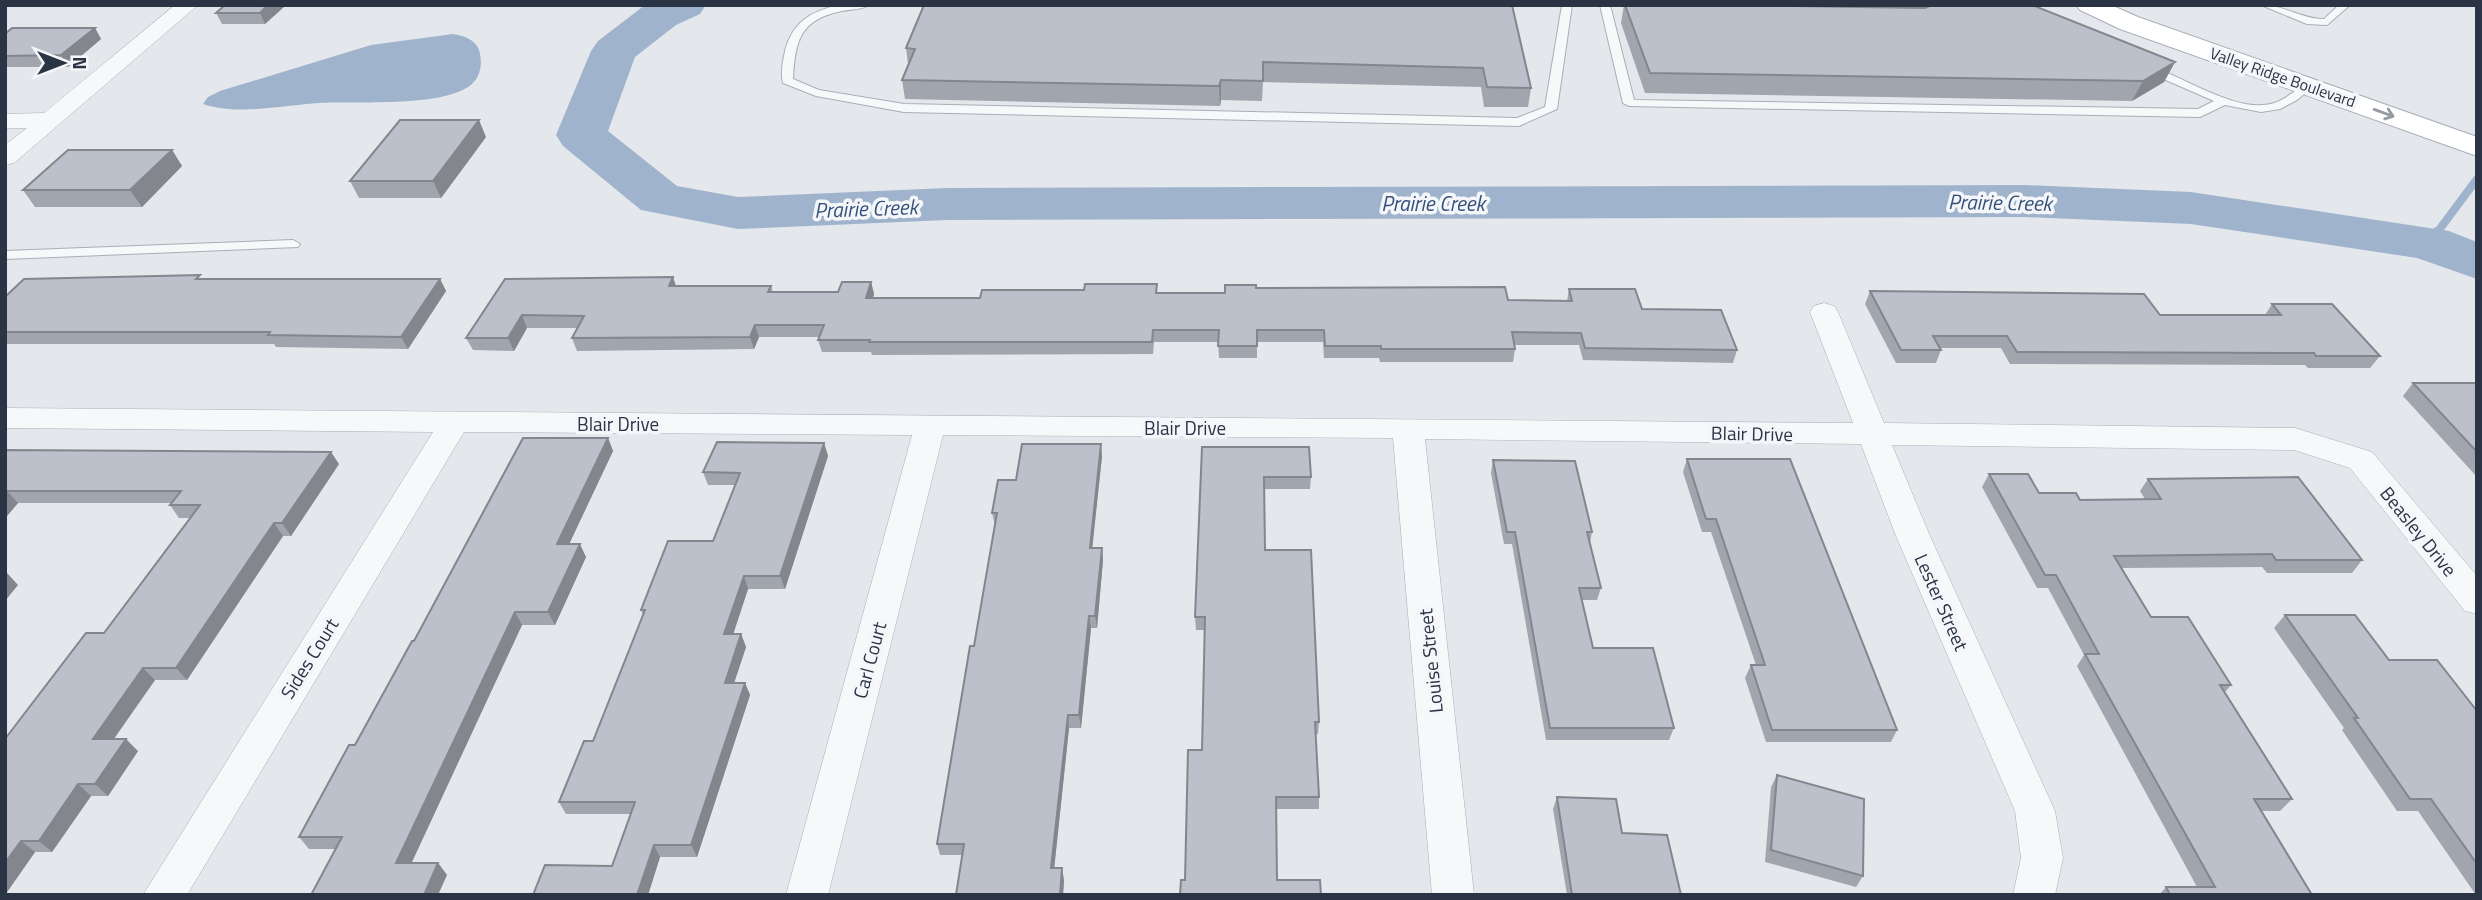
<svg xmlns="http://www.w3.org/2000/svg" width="2482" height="900" font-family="'Titillium Web',sans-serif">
<rect width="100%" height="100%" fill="#e4e7ec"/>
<!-- water -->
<path fill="#9fb4cc" d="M 453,34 C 464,36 475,39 479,50 C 483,63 481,79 468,87 C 437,107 358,101 320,103 C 283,105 238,116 203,104 L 208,97 L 220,91 L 371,45 Z"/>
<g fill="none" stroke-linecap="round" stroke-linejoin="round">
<!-- stream-far1 -->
<path stroke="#9fb4cc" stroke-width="8" d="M 2436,234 L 2477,179"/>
<!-- stream -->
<path stroke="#9fb4cc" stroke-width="10" d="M 2429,243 L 2437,232"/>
<!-- river -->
<path fill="#9fb4cc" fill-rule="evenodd" d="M 645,5 L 706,5 L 700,14 L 676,25 L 635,57 L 608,131 L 677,186 L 738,197 L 947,188 L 2025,185 L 2191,192 L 2449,231 L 2477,242 L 2477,279 L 2417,258 L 2191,224 L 2025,217 L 947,220 L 738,229 L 641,210 L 563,146 L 556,135 L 591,51 L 598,41 Z"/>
<defs>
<path id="service" d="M 840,5 L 869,5 C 862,10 851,9 842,11 C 800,19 795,41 793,79 L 819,90 L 904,104 L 1517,118 L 1545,107 L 1562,5 L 1572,5 L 1557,109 L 1519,126 L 904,112 L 816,96 L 783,83 C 781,75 782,65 784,56 C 790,24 809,11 840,5 Z
M 1600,5 L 1610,5 L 1634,100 L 2198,109 L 2214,101 L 2145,71 L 2145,67 L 2149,66 C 2184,76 2240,117 2277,102 C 2287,98 2296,90 2304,84 L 2314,86 L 2297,100 L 2280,109 L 2261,112 L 2225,105 L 2200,117 L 1629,106 L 1623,103 Z
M 1763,5 L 1801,5 L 1796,8 L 1767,10 L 1763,9 Z
M 2261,5 C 2284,5 2302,19 2324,19 L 2339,5 L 2350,5 L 2327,25 L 2307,24 Z
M 293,240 L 300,244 L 298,247 L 5,259 L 5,251 Z"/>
<path id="minor" d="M 175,5 L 198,5 L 14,163 L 5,165 L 5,145 L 27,128 L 5,128 L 5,114 L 44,113 Z
M 1824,303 L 1834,306 L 1838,312 L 1884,423 L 2295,428 L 2372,452 L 2477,576 L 2477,614 L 2465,611 L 2350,468 L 2294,450 L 1892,445 L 1930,536 L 2055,811 L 2063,858 L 2055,895 L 2013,895 L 2021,858 L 2015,811 L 1896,536 L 1861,444 L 1425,439 L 1474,895 L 1432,895 L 1393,438 L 943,435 L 828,895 L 786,895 L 912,435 L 464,432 L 187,895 L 143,895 L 433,432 L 5,428 L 5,408 L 1853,423 L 1810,312 L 1814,306 Z"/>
<path id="secondary" d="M 2076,5 L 2111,5 L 2138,17 L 2477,137 L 2477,156 L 2120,29 L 2080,10 Z"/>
</defs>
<!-- service casing -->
<use href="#service" stroke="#a9aeb7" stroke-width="2"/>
<!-- minor casing -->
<use href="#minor" stroke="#a9aeb7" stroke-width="1"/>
<!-- secondary casing -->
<use href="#secondary" stroke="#a9aeb7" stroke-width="2"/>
<!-- service -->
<use href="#service" fill="#f7f8fa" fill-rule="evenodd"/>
<!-- minor -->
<use href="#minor" fill="#f7f8fa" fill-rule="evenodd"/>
<!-- secondary -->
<use href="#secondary" fill="#fff" fill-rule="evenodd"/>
</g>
<!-- wall -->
<path fill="#a1a5ae" d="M 225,5 L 302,5 L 285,6 L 265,24 L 222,24 L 216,13 Z
M 1512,5 L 1531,88 L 1528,107 L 1484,107 L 1481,87 L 1263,82 L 1262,101 L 1221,100 L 1220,106 L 905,99 L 902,80 L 908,64 L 906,48 Z
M 1624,5 L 1738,5 L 2175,62 L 2164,82 L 2132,101 L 1645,93 L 1621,23 Z
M 95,28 L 101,39 L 68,67 L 5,67 L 5,34 Z
M 486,137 L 441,198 L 359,198 L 350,181 Z
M 172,150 L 182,166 L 142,207 L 35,207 L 23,190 Z
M 202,279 L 440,279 L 446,291 L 408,349 L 276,347 L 274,344 L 5,344 L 5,297 Z
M 505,279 L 676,286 L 771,286 L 773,292 L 838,292 L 871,282 L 874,294 L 873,298 L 980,298 L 1157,284 L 1157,293 L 1225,293 L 1256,288 L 1508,300 L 1567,301 L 1569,289 L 1642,309 L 1737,350 L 1733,363 L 1583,360 L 1579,345 L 1514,345 L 1515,349 L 1513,362 L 1380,362 L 1379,358 L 1324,358 L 1323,342 L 1257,342 L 1257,358 L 1219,358 L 1218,342 L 1154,342 L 1153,354 L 872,355 L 871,352 L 822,352 L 818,340 L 820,337 L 759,337 L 754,349 L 577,351 L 572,338 L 577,328 L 527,328 L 514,351 L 473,350 L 466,338 Z
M 1870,291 L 2160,315 L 2265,315 L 2272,304 L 2380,356 L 2370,368 L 2308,368 L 2305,365 L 2010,364 L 2001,348 L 1940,348 L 1941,350 L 1936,363 L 1896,363 L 1865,304 Z
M 2413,383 L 2477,383 L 2477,477 L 2403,396 Z
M 608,438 L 613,451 L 569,544 L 586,557 L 555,625 L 522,625 L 411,863 L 438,863 L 447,875 L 336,849 L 309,849 L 299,837 L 355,745 L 414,641 Z
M 824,443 L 828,456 L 785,589 L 748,589 L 733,634 L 741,634 L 746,647 L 734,683 L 745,683 L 750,695 L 697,857 L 660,857 L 648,895 L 533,895 L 612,866 L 631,814 L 566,814 L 559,802 L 593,741 L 643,615 L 641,610 L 713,541 L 735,485 L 708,485 L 703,472 Z
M 1202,447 L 1311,477 L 1310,489 L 1264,489 L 1265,550 L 1319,722 L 1318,734 L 1315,734 L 1319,797 L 1319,809 L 1276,809 L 1185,880 L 1202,750 L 1205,630 L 1196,630 L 1195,617 Z
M 5,450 L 339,464 L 291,536 L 283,536 L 187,680 L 155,680 L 114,739 L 138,751 L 108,796 L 91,796 L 52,852 L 35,852 L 5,895 L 5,739 L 104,633 L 191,518 L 179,518 L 170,505 L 171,503 L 18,503 L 7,516 L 5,516 Z
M 1102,456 L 1092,548 L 1102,548 L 1103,560 L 1097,628 L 1091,628 L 1081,728 L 1069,728 L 1054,868 L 1064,880 L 1063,895 L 956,895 L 962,855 L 940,855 L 937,844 L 974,646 L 995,525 L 992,513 L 1016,480 Z
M 1687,459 L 1897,730 L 1891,742 L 1766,742 L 1745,678 L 1751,665 L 1756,665 L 1711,532 L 1702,532 L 1683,472 Z
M 1493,460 L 1592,532 L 1590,543 L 1601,588 L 1597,600 L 1582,600 L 1593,648 L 1674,728 L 1669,740 L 1546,740 L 1512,544 L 1504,544 L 1491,473 Z
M 1989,474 L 2039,493 L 2080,500 L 2145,499 L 2140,491 L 2148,479 L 2362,560 L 2352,573 L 2267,573 L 2262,567 L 2122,568 L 2151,617 L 2231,685 L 2225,692 L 2292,799 L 2280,811 L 2261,811 L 2312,895 L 2159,895 L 2166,887 L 2197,887 L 2077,666 L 2084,655 L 2048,588 L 2037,588 L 1982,487 Z
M 2285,615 L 2389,660 L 2477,711 L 2477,895 L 2476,895 L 2418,811 L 2397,811 L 2342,730 L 2344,728 L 2274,628 Z
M 1777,775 L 1863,876 L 1856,887 L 1765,862 L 1771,787 Z
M 1557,797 L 1622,833 L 1681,895 L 1567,895 L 1553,809 Z"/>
<!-- shaded-wall -->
<path fill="#83868d" d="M 268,5 L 285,6 L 265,24 L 260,13 Z
M 95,28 L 101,39 L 68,67 L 61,55 Z
M 2175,62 L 2164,82 L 2132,101 L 2143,81 Z
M 1221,80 L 1221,100 L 1220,106 L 1219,86 Z
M 479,120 L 486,137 L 441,198 L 433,181 Z
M 172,150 L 182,166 L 142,207 L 130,190 Z
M 673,277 L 677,289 L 669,286 Z
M 440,279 L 446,291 L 408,349 L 401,337 Z
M 871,282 L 874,294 L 869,310 L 866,298 Z
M 522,315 L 527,328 L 514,351 L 508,338 Z
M 755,325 L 759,337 L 754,349 L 750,337 Z
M 608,438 L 613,451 L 563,557 L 557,544 Z
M 824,443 L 828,456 L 785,589 L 780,576 Z
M 1101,444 L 1102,456 L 1091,560 L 1090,548 Z
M 331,452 L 339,464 L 291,536 L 282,523 Z
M 7,491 L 18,503 L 7,516 L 5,514 L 5,493 Z
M 274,523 L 283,536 L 187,680 L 176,668 Z
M 580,544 L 586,557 L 555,625 L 548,612 Z
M 1102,548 L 1103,560 L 1097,628 L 1095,616 Z
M 7,573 L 18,585 L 5,601 L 5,574 Z
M 744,576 L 748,589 L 729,647 L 724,634 Z
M 515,612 L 522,625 L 406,875 L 396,863 Z
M 1089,616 L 1091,628 L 1081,728 L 1079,715 Z
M 741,634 L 746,647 L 730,695 L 725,683 Z
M 143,668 L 155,680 L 105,751 L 93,739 Z
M 745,683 L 750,695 L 697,857 L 691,845 Z
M 1068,715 L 1069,728 L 1053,880 L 1051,868 Z
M 126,739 L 138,751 L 108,796 L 95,784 Z
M 78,784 L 91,796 L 52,852 L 39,841 Z
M 21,841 L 35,852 L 5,895 L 5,863 Z
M 654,845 L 660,857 L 648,895 L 637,895 Z
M 438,863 L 447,875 L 438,895 L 424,895 Z
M 1062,868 L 1064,880 L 1063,895 L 1060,895 Z"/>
<!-- building -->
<path fill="#bbc0ca" stroke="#83868d" stroke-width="2" d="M 225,5 L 268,5 L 260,13 L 216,13 Z
M 924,5 L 1512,5 L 1531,88 L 1487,87 L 1483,68 L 1263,62 L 1263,81 L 1221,80 L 1219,86 L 902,80 L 915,49 L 906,48 Z
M 1625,5 L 1738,5 L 1925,8 L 1932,5 L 2032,5 L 2175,62 L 2143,81 L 1650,73 Z
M 12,28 L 95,28 L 61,55 L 5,56 L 5,34 Z
M 400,120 L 479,120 L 433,181 L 350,181 Z
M 68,150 L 172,150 L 130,190 L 23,190 Z
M 200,275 L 196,279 L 440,279 L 401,337 L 268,335 L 270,332 L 5,332 L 5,297 L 24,279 Z
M 673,277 L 669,286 L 771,286 L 768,292 L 838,292 L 842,282 L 871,282 L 866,298 L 980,298 L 982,290 L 1084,290 L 1085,284 L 1157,284 L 1156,293 L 1225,293 L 1225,285 L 1256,285 L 1256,288 L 1505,287 L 1508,300 L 1572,301 L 1569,289 L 1635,289 L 1642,309 L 1721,310 L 1737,350 L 1585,348 L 1581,333 L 1512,332 L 1515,349 L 1381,349 L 1381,346 L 1325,346 L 1324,330 L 1257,330 L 1257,346 L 1218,346 L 1219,330 L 1153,330 L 1152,342 L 869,342 L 870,340 L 818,340 L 824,325 L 755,325 L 750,337 L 572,338 L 584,316 L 522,315 L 508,338 L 466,338 L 505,279 Z
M 1870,291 L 2144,294 L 2160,315 L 2281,315 L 2272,304 L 2332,304 L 2380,356 L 2316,356 L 2314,353 L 2017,352 L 2007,336 L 1933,336 L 1941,350 L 1901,350 Z
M 2413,383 L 2477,383 L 2477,452 Z
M 523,438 L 608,438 L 557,544 L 580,544 L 548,612 L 515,612 L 396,863 L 438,863 L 424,895 L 311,895 L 342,837 L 299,837 L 349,745 L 355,745 L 412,641 L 414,641 Z
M 717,442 L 824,443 L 780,576 L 744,576 L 724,634 L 741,634 L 725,683 L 745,683 L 691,845 L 654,845 L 637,895 L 533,895 L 545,865 L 612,866 L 635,802 L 559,802 L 584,741 L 593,741 L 645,610 L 641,610 L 668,541 L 713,541 L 740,473 L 703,472 Z
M 1022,444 L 1101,444 L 1090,548 L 1102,548 L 1095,616 L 1089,616 L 1079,715 L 1068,715 L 1051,868 L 1062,868 L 1060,895 L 956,895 L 964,844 L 937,844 L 970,646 L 974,646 L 997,513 L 992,513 L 998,480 L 1016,480 Z
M 1202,447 L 1309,447 L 1311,477 L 1264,477 L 1265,550 L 1311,550 L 1319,722 L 1315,722 L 1319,797 L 1276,797 L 1277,880 L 1320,880 L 1321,895 L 1180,895 L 1181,880 L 1185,880 L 1188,750 L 1202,750 L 1205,617 L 1195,617 Z
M 5,450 L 331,452 L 282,523 L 274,523 L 176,668 L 143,668 L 93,739 L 126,739 L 95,784 L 78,784 L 39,841 L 21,841 L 5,863 L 5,739 L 86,633 L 104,633 L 200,505 L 170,505 L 181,491 L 7,491 L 5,493 Z
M 1687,459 L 1790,459 L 1897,730 L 1772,730 L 1751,665 L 1765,665 L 1716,519 L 1706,519 Z
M 1493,460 L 1575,461 L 1592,532 L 1587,532 L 1601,588 L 1579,588 L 1593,648 L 1653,648 L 1674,728 L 1550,728 L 1515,532 L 1507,532 Z
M 1989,474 L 2028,474 L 2039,493 L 2076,493 L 2080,500 L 2161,499 L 2148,479 L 2298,477 L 2362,560 L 2276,560 L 2272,554 L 2114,556 L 2151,617 L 2188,617 L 2231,685 L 2220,685 L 2292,799 L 2254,799 L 2312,895 L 2170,895 L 2166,887 L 2215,887 L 2085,654 L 2099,654 L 2056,575 L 2045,575 Z
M 2285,615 L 2355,615 L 2389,660 L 2437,660 L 2477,711 L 2477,864 L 2431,799 L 2410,799 L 2354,718 L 2358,718 Z
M 1777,775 L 1864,799 L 1863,876 L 1771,850 Z
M 1557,797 L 1616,799 L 1622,833 L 1667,835 L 1681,895 L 1572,895 Z"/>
<!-- one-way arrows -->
<defs><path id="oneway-shaft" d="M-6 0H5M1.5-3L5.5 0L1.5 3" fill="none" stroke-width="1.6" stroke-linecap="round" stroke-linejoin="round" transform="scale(1.75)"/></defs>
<use stroke="#959aa2" href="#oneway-shaft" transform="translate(2384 113) rotate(20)"/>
<g text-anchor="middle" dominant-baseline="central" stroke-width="7" stroke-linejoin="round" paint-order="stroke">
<!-- far-street labels -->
<g font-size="16" fill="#2b3445" stroke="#f4f6f9">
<text transform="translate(2283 77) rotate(19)">Valley Ridge Boulevard</text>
</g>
<!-- street labels -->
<g font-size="19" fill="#2b3445" stroke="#f4f6f9">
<text x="618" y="423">Blair Drive</text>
<text x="1185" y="427">Blair Drive</text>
<text transform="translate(1752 433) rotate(1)">Blair Drive</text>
<text transform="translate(2419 531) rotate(51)">Beasley Drive</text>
<text transform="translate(1942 602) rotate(66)">Lester Street</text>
<text transform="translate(309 658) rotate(-58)">Sides Court</text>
<text transform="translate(869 660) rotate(-75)">Carl Court</text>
<text transform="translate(1430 661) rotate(-96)">Louise Street</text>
</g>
<!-- water labels -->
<g font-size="21" font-style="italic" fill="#34527a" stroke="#f4f6f9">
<text transform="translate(2000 202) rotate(1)">Prairie Creek</text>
<text x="1433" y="203">Prairie Creek</text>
<text transform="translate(866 208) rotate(-2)">Prairie Creek</text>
</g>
</g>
<!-- border -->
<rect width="2482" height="900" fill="none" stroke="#2b3445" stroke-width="14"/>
<!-- north arrow -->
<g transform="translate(63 63) rotate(90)" stroke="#f4f6f9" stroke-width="5" paint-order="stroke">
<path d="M0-5L12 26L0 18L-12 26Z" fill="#2b3445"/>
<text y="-10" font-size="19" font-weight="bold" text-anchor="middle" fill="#2b3445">N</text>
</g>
</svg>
